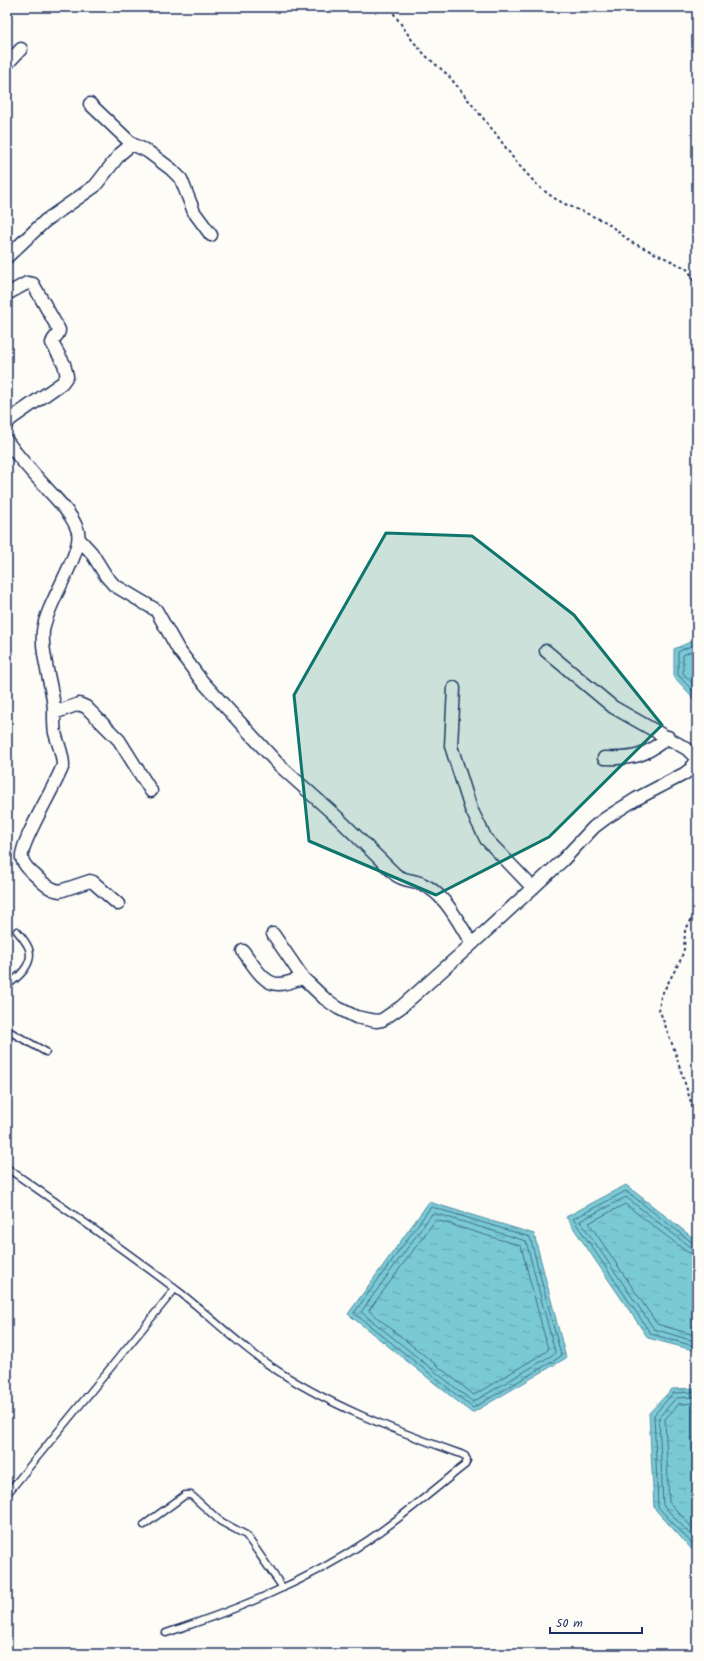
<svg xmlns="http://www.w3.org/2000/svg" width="704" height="1661" font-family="Kalam,sans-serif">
<defs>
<pattern id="water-ripples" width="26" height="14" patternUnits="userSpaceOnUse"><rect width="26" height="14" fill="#7acad4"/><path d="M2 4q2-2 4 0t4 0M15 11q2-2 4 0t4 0" fill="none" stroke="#63a4af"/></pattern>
</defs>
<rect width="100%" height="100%" fill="#fdfcf7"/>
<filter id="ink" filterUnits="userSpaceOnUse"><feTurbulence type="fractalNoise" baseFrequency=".025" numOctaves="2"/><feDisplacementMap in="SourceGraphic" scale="8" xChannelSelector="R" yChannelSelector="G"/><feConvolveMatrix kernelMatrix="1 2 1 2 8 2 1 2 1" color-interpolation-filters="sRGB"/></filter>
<g filter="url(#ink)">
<!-- water -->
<path fill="url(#water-ripples)" stroke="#548ca5" d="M 697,639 L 697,708 L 691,695 L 674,677 L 674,649 Z
M 626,1185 L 697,1241 L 697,1351 L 648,1338 L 566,1217 Z
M 429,1202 L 534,1234 L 566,1358 L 472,1413 L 348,1314 Z
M 697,1388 L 697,1555 L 654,1508 L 649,1413 L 672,1389 Z"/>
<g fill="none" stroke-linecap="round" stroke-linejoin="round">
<!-- shore -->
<path stroke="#416d8d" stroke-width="1" d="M 697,643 L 678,652 L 678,675 L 694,692 L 697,698
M 697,649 L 683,655 L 683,673 L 697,688
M 432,1207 L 530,1237 L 561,1355 L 560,1357 L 473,1408 L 354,1313 L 430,1208 Z
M 434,1213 L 526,1241 L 555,1352 L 554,1354 L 473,1402 L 361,1312 L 432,1214 Z
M 436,1220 L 521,1246 L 548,1349 L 547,1351 L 474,1395 L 369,1311 Z
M 697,1244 L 693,1243 L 626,1191 L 573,1219 L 651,1334 L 697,1347
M 697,1249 L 690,1247 L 626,1197 L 580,1221 L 654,1329 L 697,1342
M 697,1255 L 687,1252 L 625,1204 L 589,1223 L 657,1324 L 697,1336
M 697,1392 L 673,1393 L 654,1415 L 658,1507 L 697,1549
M 697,1397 L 676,1398 L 659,1417 L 663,1505 L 697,1542
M 697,1403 L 679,1404 L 665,1419 L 669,1502 L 697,1533"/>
<defs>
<path id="service" d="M 7,985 C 18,978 34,964 29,949 C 27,943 21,936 17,931
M 7,1030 L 46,1052
M 7,1168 C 66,1209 125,1250 182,1294 C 211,1317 238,1344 269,1365 C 327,1405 394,1430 461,1454 L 465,1456 L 467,1460 L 465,1465 L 456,1472 C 427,1496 398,1520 367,1541 C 306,1582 236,1610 166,1633
M 7,1494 L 175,1289
M 144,1525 L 185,1495 L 191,1495 L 220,1521 L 246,1535 L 283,1588"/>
<path id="minor" d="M 7,64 L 21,49
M 90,104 L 132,144
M 7,257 L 45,221 L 95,186 L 120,154 L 132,144 L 147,151 L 171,169 L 181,179 L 194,212 L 211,235
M 7,294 L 27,283 L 33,284 L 59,330 C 59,336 53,337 52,343 L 64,364 L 67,376 L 62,383 L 12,418 L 7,423
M 7,441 C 20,460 36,476 50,492 C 60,503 74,517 78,532 C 83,553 46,604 43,631 C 41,652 50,679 53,700 C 55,711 53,722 55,733 C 58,744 63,754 63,765 C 57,784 19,844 22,858 C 23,865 31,872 37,877 C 42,883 51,890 60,891 L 90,881 L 93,882 L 118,904
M 79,539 L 91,552 L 106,576 L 114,585 L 156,610 L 178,649 L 201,680 L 279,765 L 338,818 L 396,875 C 404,881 414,880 422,884 C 446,894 459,924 472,944
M 454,688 L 451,746 L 471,809 L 486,839 L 533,888
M 54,713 L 79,704 L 86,707 L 119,740 L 151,791
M 604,758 C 634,759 644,757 668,737
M 273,934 L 303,978 L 324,998 L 338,1008 L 356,1017 L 376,1021 L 382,1020 L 401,1007 L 472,944 L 563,860 L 594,827 L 606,818 L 636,799 L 684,774 L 692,768 L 696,758 L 687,749 L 613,707 L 546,651
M 243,951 C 251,961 263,985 279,984 C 286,984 295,980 303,978"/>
</defs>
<!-- service casing -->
<use href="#service" stroke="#1b2f5e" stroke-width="9"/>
<!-- minor casing -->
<use href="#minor" stroke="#1b2f5e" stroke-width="15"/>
<!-- path -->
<path stroke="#1b2f5e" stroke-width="2" stroke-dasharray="3 3" stroke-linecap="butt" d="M 394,7 L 394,14 L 412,40 L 426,56 L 448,75 L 496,134 L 516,162 L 539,187 L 554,198 L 565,204 L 606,222 L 631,242 L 686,268 L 692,276 L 697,291
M 697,909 L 685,931 L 684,949 L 681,959 L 661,996 L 659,1009 L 674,1049 L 697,1121"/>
<!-- service -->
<use href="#service" stroke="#fdfcf7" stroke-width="6"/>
<!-- minor -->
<use href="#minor" stroke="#fdfcf7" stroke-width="12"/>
</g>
</g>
<!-- marked area -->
<path fill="#0f766e" fill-opacity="0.2" stroke="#0f766e" stroke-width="3" stroke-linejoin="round" d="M 386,533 L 472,536 L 574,615 L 662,725 L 549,837 L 436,895 L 309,841 L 294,695 Z"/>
<!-- margin -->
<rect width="704" height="1661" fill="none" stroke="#fdfcf7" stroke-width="24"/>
<rect x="12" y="12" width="680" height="1637" fill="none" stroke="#1b2f5e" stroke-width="1.5" filter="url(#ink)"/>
<!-- scale -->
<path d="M550 1627v6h92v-6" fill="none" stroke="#1b2f5e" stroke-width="2"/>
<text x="556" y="1627" font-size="12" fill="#1b2f5e" stroke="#fdfcf7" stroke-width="3" paint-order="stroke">50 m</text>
</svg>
